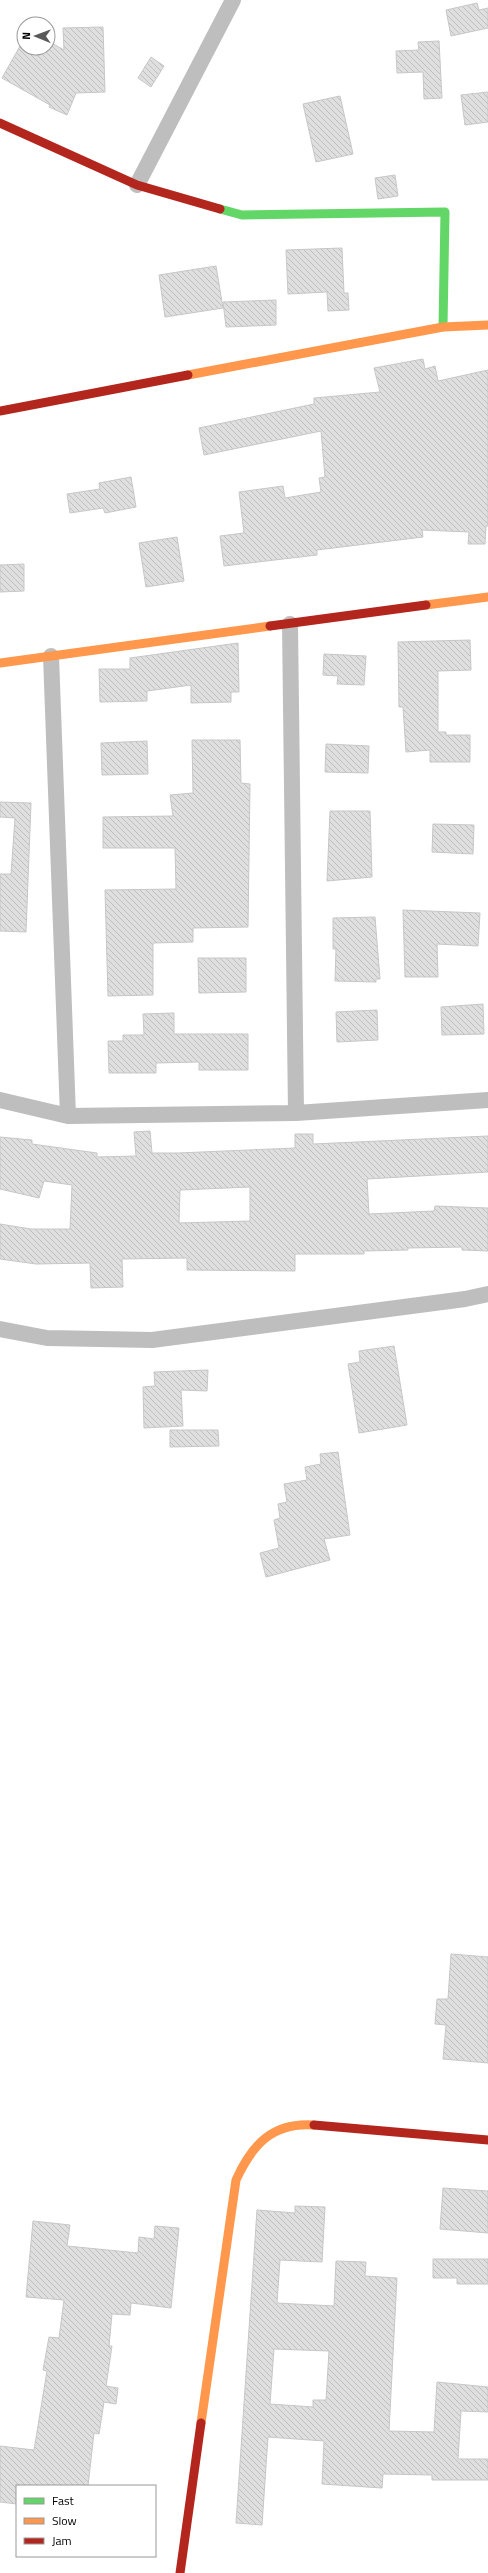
<svg xmlns="http://www.w3.org/2000/svg" width="488" height="2573" font-family="'Titillium Web',sans-serif">
<defs>
<pattern id="building-back-hatch" width="6" height="6" patternUnits="userSpaceOnUse"><rect width="6" height="6" fill="#dfdfdf"/><path d="M-1 5l2 2M0 0l6 6M5-1l2 2" fill="none" stroke="#bebebe"/></pattern>
</defs>
<rect width="100%" height="100%" fill="#fff"/>
<!-- building -->
<path fill="url(#building-back-hatch)" stroke="#c7c7c7" fill-rule="evenodd" d="M 477,3 L 479,10 L 488,8 L 488,28 L 451,36 L 446,10 Z
M 103,27 L 105,92 L 76,93 L 67,115 L 49,107 L 50,105 L 2,78 L 24,39 L 24,48 L 48,48 L 48,41 L 64,50 L 63,28 Z
M 439,41 L 442,98 L 424,99 L 423,72 L 397,73 L 396,51 L 419,50 L 418,42 Z
M 151,57 L 164,66 L 151,87 L 138,78 Z
M 488,92 L 488,122 L 465,125 L 461,95 Z
M 340,96 L 353,154 L 316,162 L 303,104 Z
M 395,175 L 398,196 L 378,199 L 375,178 Z
M 342,248 L 344,293 L 348,293 L 349,310 L 328,311 L 327,292 L 288,294 L 286,250 Z
M 216,266 L 223,308 L 165,317 L 159,275 Z
M 276,300 L 276,325 L 226,327 L 223,302 Z
M 423,359 L 425,369 L 435,366 L 438,381 L 488,370 L 488,526 L 486,526 L 485,544 L 468,544 L 469,532 L 422,530 L 423,537 L 317,550 L 317,555 L 224,566 L 220,536 L 244,533 L 239,492 L 283,486 L 285,498 L 321,492 L 319,478 L 325,477 L 321,431 L 204,455 L 199,428 L 314,404 L 314,398 L 380,392 L 374,368 Z
M 131,477 L 136,507 L 105,513 L 103,508 L 70,513 L 67,494 L 100,489 L 99,483 Z
M 177,537 L 184,581 L 146,587 L 139,543 Z
M 24,564 L 24,591 L 0,592 L 0,565 Z
M 470,640 L 471,670 L 438,671 L 438,732 L 446,732 L 446,735 L 470,735 L 470,762 L 430,762 L 430,750 L 406,752 L 403,707 L 399,707 L 398,642 Z
M 238,643 L 239,692 L 231,692 L 231,702 L 191,703 L 191,685 L 147,691 L 147,701 L 100,702 L 99,669 L 130,669 L 130,658 Z
M 324,654 L 366,656 L 364,685 L 337,684 L 338,676 L 323,675 Z
M 192,740 L 240,740 L 241,783 L 250,784 L 248,927 L 193,928 L 193,942 L 153,943 L 153,995 L 108,996 L 105,890 L 176,889 L 175,848 L 103,848 L 103,817 L 173,816 L 170,795 L 193,793 Z
M 147,741 L 148,774 L 102,775 L 101,743 Z
M 326,744 L 369,746 L 368,773 L 325,772 Z
M 0,802 L 31,803 L 26,932 L 0,931 L 0,874 L 11,874 L 15,818 L 0,817 Z
M 330,811 L 370,811 L 372,877 L 327,881 Z
M 433,824 L 474,825 L 473,854 L 432,852 Z
M 403,910 L 480,913 L 478,946 L 437,944 L 438,977 L 405,977 Z
M 375,917 L 380,979 L 376,979 L 376,982 L 335,981 L 336,949 L 333,949 L 333,918 Z
M 198,958 L 246,958 L 246,992 L 199,993 Z
M 483,1004 L 484,1034 L 442,1035 L 441,1007 Z
M 377,1010 L 378,1040 L 337,1042 L 336,1012 Z
M 174,1013 L 174,1034 L 248,1034 L 248,1070 L 199,1070 L 199,1062 L 156,1063 L 156,1073 L 109,1073 L 108,1041 L 123,1041 L 123,1035 L 144,1035 L 143,1014 Z
M 150,1131 L 152,1153 L 178,1153 L 295,1148 L 295,1134 L 313,1134 L 313,1144 L 488,1136 L 488,1172 L 367,1179 L 369,1214 L 434,1211 L 435,1206 L 488,1208 L 488,1251 L 462,1250 L 462,1247 L 408,1248 L 408,1250 L 364,1251 L 364,1254 L 295,1254 L 295,1271 L 187,1270 L 187,1258 L 122,1259 L 123,1287 L 91,1288 L 90,1263 L 36,1264 L 0,1259 L 0,1224 L 31,1229 L 70,1229 L 72,1185 L 44,1181 L 39,1198 L 0,1189 L 0,1137 L 32,1140 L 32,1144 L 97,1153 L 97,1157 L 136,1156 L 134,1132 ZM 250,1187 L 250,1221 L 179,1223 L 180,1190 Z
M 394,1346 L 407,1425 L 359,1433 L 348,1364 L 360,1362 L 359,1351 Z
M 208,1370 L 207,1391 L 181,1390 L 183,1426 L 144,1428 L 143,1387 L 155,1386 L 154,1372 Z
M 170,1430 L 218,1430 L 219,1446 L 170,1447 Z
M 338,1452 L 350,1535 L 324,1539 L 330,1560 L 266,1577 L 260,1553 L 279,1548 L 274,1520 L 280,1518 L 278,1504 L 287,1502 L 284,1484 L 307,1480 L 305,1467 L 321,1464 L 320,1454 Z
M 451,1954 L 488,1957 L 488,2063 L 443,2059 L 446,2025 L 435,2024 L 437,1999 L 448,1999 Z
M 443,2188 L 488,2191 L 488,2233 L 440,2229 Z
M 295,2206 L 325,2207 L 322,2262 L 280,2260 L 277,2303 L 334,2306 L 336,2261 L 366,2262 L 365,2276 L 397,2278 L 389,2431 L 434,2432 L 437,2382 L 488,2387 L 488,2412 L 461,2411 L 458,2459 L 488,2459 L 488,2480 L 432,2480 L 432,2475 L 383,2474 L 382,2488 L 322,2484 L 324,2441 L 268,2437 L 262,2525 L 236,2523 L 257,2210 L 295,2213 ZM 274,2349 L 329,2351 L 326,2400 L 313,2400 L 313,2407 L 270,2404 Z
M 33,2221 L 70,2225 L 67,2246 L 138,2253 L 139,2237 L 154,2239 L 155,2226 L 179,2228 L 171,2308 L 131,2303 L 130,2315 L 112,2314 L 109,2346 L 112,2346 L 106,2386 L 118,2388 L 116,2404 L 104,2402 L 99,2434 L 94,2433 L 88,2486 L 17,2486 L 17,2504 L 0,2502 L 0,2446 L 34,2450 L 47,2371 L 43,2370 L 49,2337 L 59,2338 L 64,2300 L 26,2297 Z
M 433,2259 L 488,2259 L 488,2284 L 457,2284 L 457,2278 L 433,2278 Z"/>
<g fill="none" stroke-linecap="round" stroke-linejoin="round">
<!-- street -->
<path stroke="#bebebe" stroke-width="16" d="M 137,185 L 233,0
M 290,624 L 296,1113
M 51,656 L 68,1116
M 0,1100 L 68,1116 L 296,1113 L 488,1100
M 0,1329 L 47,1338 L 152,1340 L 465,1299 L 488,1294"/>
<!-- fast -->
<path stroke="#63d668" stroke-width="9" d="M 220,209 L 242,215 L 445,212 L 443,327"/>
<!-- slow -->
<path stroke="#ff974d" stroke-width="9" d="M 188,375 L 443,327 L 488,325
M 426,605 L 488,597
M 0,663 L 270,626
M 201,2423 L 236,2180 C 252,2145 272,2122 314,2125"/>
<!-- jam -->
<path stroke="#b3261e" stroke-width="9" d="M 0,123 L 137,185 L 220,209
M 0,411 L 188,375
M 270,626 L 426,605
M 314,2125 L 488,2140
M 180,2573 L 201,2423"/>
</g>
<!-- legend -->
<rect x="16" y="2485" width="140" height="72" fill="#ffffff" stroke="#999999"/>
<rect x="24" y="2498" width="20" height="6" fill="#63d668" stroke="#999999"/>
<text x="52" y="2505" font-size="12" fill="#000000">Fast</text>
<rect x="24" y="2518" width="20" height="6" fill="#ff974d" stroke="#999999"/>
<text x="52" y="2525" font-size="12" fill="#000000">Slow</text>
<rect x="24" y="2538" width="20" height="6" fill="#b3261e" stroke="#999999"/>
<text x="52" y="2545" font-size="12" fill="#000000">Jam</text>
<!-- north arrow -->
<g transform="translate(36 36) rotate(271)"><circle r="19" fill="#ffffff" stroke="#999999"/>
<path d="M0-3L7 15L0 10L-7 15Z" fill="#595959"/>
<text y="-6" font-size="11" font-weight="bold" text-anchor="middle" fill="#000000">N</text>
</g>
</svg>
